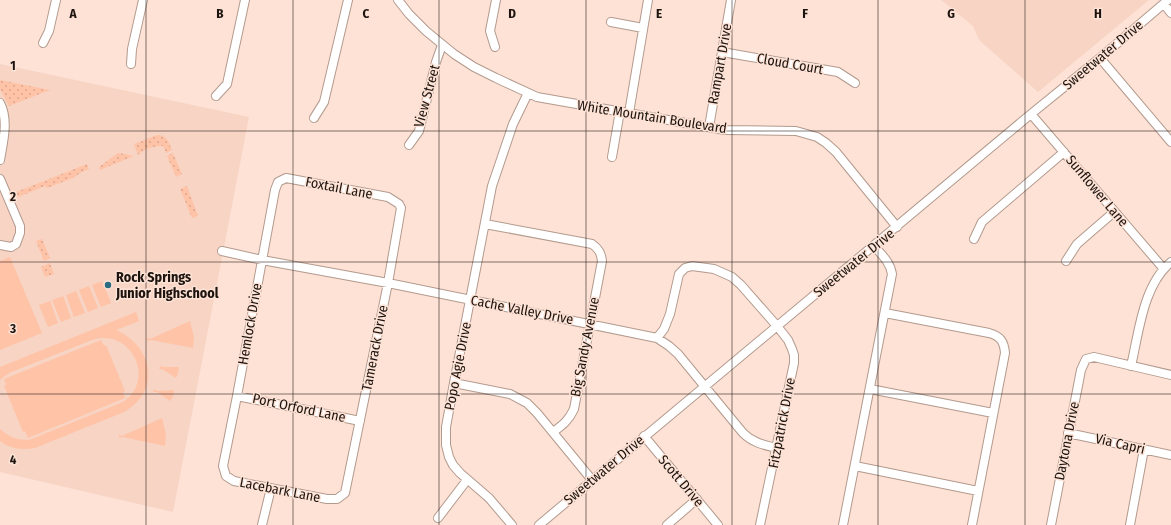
<svg xmlns="http://www.w3.org/2000/svg" width="1171" height="525" font-family="'Fira Sans Condensed',sans-serif">
<defs>
<pattern id="grass-dots" width="8" height="8" patternUnits="userSpaceOnUse"><rect width="8" height="8" fill="#ffc3a7"/><path d="M2 2h.1M6 6h.1" fill="none" stroke="#daa78f" stroke-width="1.8" stroke-linecap="round"/></pattern>
</defs>
<rect width="100%" height="100%" fill="#fde2d5"/>
<!-- built -->
<path fill="#f7d4c4" d="M 941,0 L 1149,0 L 1038,92 L 979,40 L 973,26 Z
M 0,64 L 249,117 L 173,512 L 0,472 Z"/>
<!-- grass -->
<path fill="url(#grass-dots)" d="M 0,80 L 50,90 L 9,106 L 0,89 Z
M 157,135 C 167,134 169,143 172,150 L 166,153 L 163,146 C 154,146 145,148 138,155 L 134,144 Z
M 118,153 L 125,154 L 134,156 L 100,170 L 99,167 Z
M 173,153 L 182,174 L 176,177 L 167,156 Z
M 87,164 L 89,169 L 80,173 L 73,178 L 47,188 L 45,186 L 18,197 L 16,192 Z
M 187,186 L 198,216 L 192,218 L 180,189 Z
M 42,239 L 50,258 L 44,261 L 36,241 Z
M 50,263 L 54,274 L 45,277 L 41,267 Z"/>
<!-- garden -->
<path fill="#ffc3a7" d="M 10,257 L 42,333 L 0,350 L 0,261 Z
M 102,281 L 111,303 L 101,307 L 92,285 Z
M 89,286 L 98,308 L 88,312 L 79,290 Z
M 76,291 L 85,313 L 74,317 L 66,295 Z
M 63,296 L 71,318 L 61,322 L 52,300 Z
M 50,301 L 58,323 L 48,327 L 39,305 Z
M 136,312 L 139,321 L 116,330 C 153,346 162,391 124,412 L 35,448 C 22,450 10,449 0,441 L 0,429 C 9,437 17,440 29,440 L 123,402 C 157,380 131,327 92,340 L 9,373 L 0,380 L 0,367 Z
M 190,321 L 194,337 L 193,348 L 151,340 L 147,341 L 147,338 L 150,339 Z
M 101,340 L 104,346 L 106,345 L 125,391 L 123,392 L 125,398 L 28,438 L 25,431 L 23,432 L 4,386 L 6,385 L 4,379 Z
M 160,366 L 163,367 L 179,367 L 178,373 L 176,378 L 162,369 L 159,369 Z
M 154,389 L 157,391 L 174,390 L 173,397 L 170,401 L 157,392 L 153,392 Z
M 162,418 L 166,434 L 165,446 L 123,437 L 119,438 L 119,435 L 122,436 Z"/>
<g fill="none" stroke-linecap="round" stroke-linejoin="round">
<defs>
<path id="minor" d="M 398,0 L 409,14 L 426,31 L 454,54 L 474,67 L 496,78 L 537,97 L 725,130 L 796,131 L 817,137 L 826,143 L 836,152 L 897,227
M 1164,4 L 1171,13
M 611,22 L 643,28
M 43,43 L 49,31 L 56,0
M 495,47 L 490,31 L 496,0
M 722,52 L 838,72 L 855,83
M 1100,58 L 1171,142
M 131,64 L 132,49 L 143,0
M 216,96 L 227,84 L 245,0
M 0,103 C 9,120 3,142 0,160
M 629,113 L 648,0
M 1031,114 L 1163,268
M 314,118 L 324,102 L 348,0
M 709,127 L 731,0
M 409,145 L 419,131 L 436,62 L 442,45
M 612,157 L 620,111
M 286,178 L 388,197 L 399,204 L 401,208 L 388,283 L 345,493 L 337,499 L 327,499 L 234,481 L 226,476 L 223,466 L 237,396 L 275,190 L 278,182 Z
M 0,179 L 20,226 L 20,233 L 16,244 L 11,247 L 0,245
M 485,224 L 592,244 C 599,249 601,253 602,261 L 574,409 C 569,420 563,425 553,432
M 974,239 L 982,222 L 1064,152
M 222,251 L 262,260 L 388,283 L 657,338 L 669,346 L 678,354 L 743,433 C 753,443 764,445 777,448
M 1066,261 L 1077,244 L 1114,212
M 885,313 L 989,333 C 1000,336 1004,341 1005,353 L 972,525
M 657,338 L 664,329 L 670,314 L 679,274 L 685,268 L 692,266 L 714,269 L 732,277 L 741,285 L 777,326 L 788,340 L 792,349 L 794,355 L 794,363 L 760,525
M 1131,366 C 1139,332 1143,285 1171,262
M 454,383 L 510,394 L 527,403 L 537,413 L 592,480
M 870,389 L 993,413
M 237,396 L 360,421
M 1068,433 L 1171,455
M 644,436 L 718,525
M 855,466 L 978,491
M 438,518 L 467,480
M 262,525 L 271,488
M 512,525 L 489,498 L 460,473 L 453,465 L 449,457 L 446,445 L 446,427 L 454,383 L 492,186 L 513,124 L 528,93
M 539,525 L 1031,114 L 1100,58 L 1168,0
M 667,525 L 697,499
M 843,525 L 892,274 C 890,262 882,255 874,246
M 1051,525 L 1081,370 L 1086,359 L 1094,357 L 1171,375
M 1130,525 L 1144,449"/>
</defs>
<!-- minor casing -->
<use href="#minor" stroke="#b39a8e" stroke-width="10"/>
<!-- minor -->
<use href="#minor" stroke="#fff" stroke-width="8"/>
</g>
<!-- grid -->
<path fill="none" stroke="#1d140f" stroke-width="1" stroke-opacity="0.55" d="M 146,0 L 146,525M 293,0 L 293,525M 439,0 L 439,525M 586,0 L 586,525M 732,0 L 732,525M 878,0 L 878,525M 1025,0 L 1025,525M 0,131 L 1171,131M 0,262 L 1171,262M 0,394 L 1171,394"/>
<!-- markers -->
<circle fill="#2b6b7f" stroke="#fde2d5" stroke-width="1.5" cx="108" cy="285" r="4"/>
<g text-anchor="middle" dominant-baseline="central" stroke-width="3" stroke-linejoin="round" paint-order="stroke">
<!-- street labels -->
<g font-size="14" fill="#1d140f" stroke="#fde2d5">
<text transform="translate(1103 55) rotate(-40)">Sweetwater Drive</text>
<text transform="translate(720 64) rotate(-80)">Rampart Drive</text>
<text transform="translate(790 64) rotate(10)">Cloud Court</text>
<text transform="translate(427 96) rotate(-75)">View Street</text>
<text transform="translate(652 117) rotate(9)">White Mountain Boulevard</text>
<text transform="translate(339 188) rotate(11)">Foxtail Lane</text>
<text transform="translate(1097 191) rotate(50)">Sunflower Lane</text>
<text transform="translate(854 263) rotate(-39)">Sweetwater Drive</text>
<text transform="translate(522 310) rotate(11)">Cache Valley Drive</text>
<text transform="translate(250 324) rotate(-80)">Hemlock Drive</text>
<text transform="translate(585 347) rotate(-79)">Big Sandy Avenue</text>
<text transform="translate(375 348) rotate(-79)">Tamerack Drive</text>
<text transform="translate(458 366) rotate(-79)">Popo Agie Drive</text>
<text transform="translate(299 408) rotate(12)">Port Orford Lane</text>
<text transform="translate(782 423) rotate(-79)">Fitzpatrick Drive</text>
<text transform="translate(1067 441) rotate(-79)">Daytona Drive</text>
<text transform="translate(1120 444) rotate(13)">Via Capri</text>
<text transform="translate(604 470) rotate(-40)">Sweetwater Drive</text>
<text transform="translate(681 481) rotate(50)">Scott Drive</text>
<text transform="translate(280 490) rotate(11)">Lacebark Lane</text>
</g>
<!-- poi labels -->
<g font-size="14" font-weight="bold" fill="#1d140f" stroke="#fde2d5" text-anchor="start">
<text x="116" y="277">Rock Springs<tspan x="116" dy="16">Junior Highschool</tspan></text>
</g>
</g>
<g font-size="13" text-anchor="middle" font-weight="bold" fill="#1d140f" stroke="#fde2d5" stroke-width="3" stroke-linejoin="round" paint-order="stroke">
<text x="73" y="18">A</text>
<text x="220" y="18">B</text>
<text x="366" y="18">C</text>
<text x="512" y="18">D</text>
<text x="659" y="18">E</text>
<text x="805" y="18">F</text>
<text x="951" y="18">G</text>
<text x="1098" y="18">H</text>
<text x="13" y="70">1</text>
<text x="13" y="201">2</text>
<text x="13" y="333">3</text>
<text x="13" y="464">4</text>
</g>
</svg>
